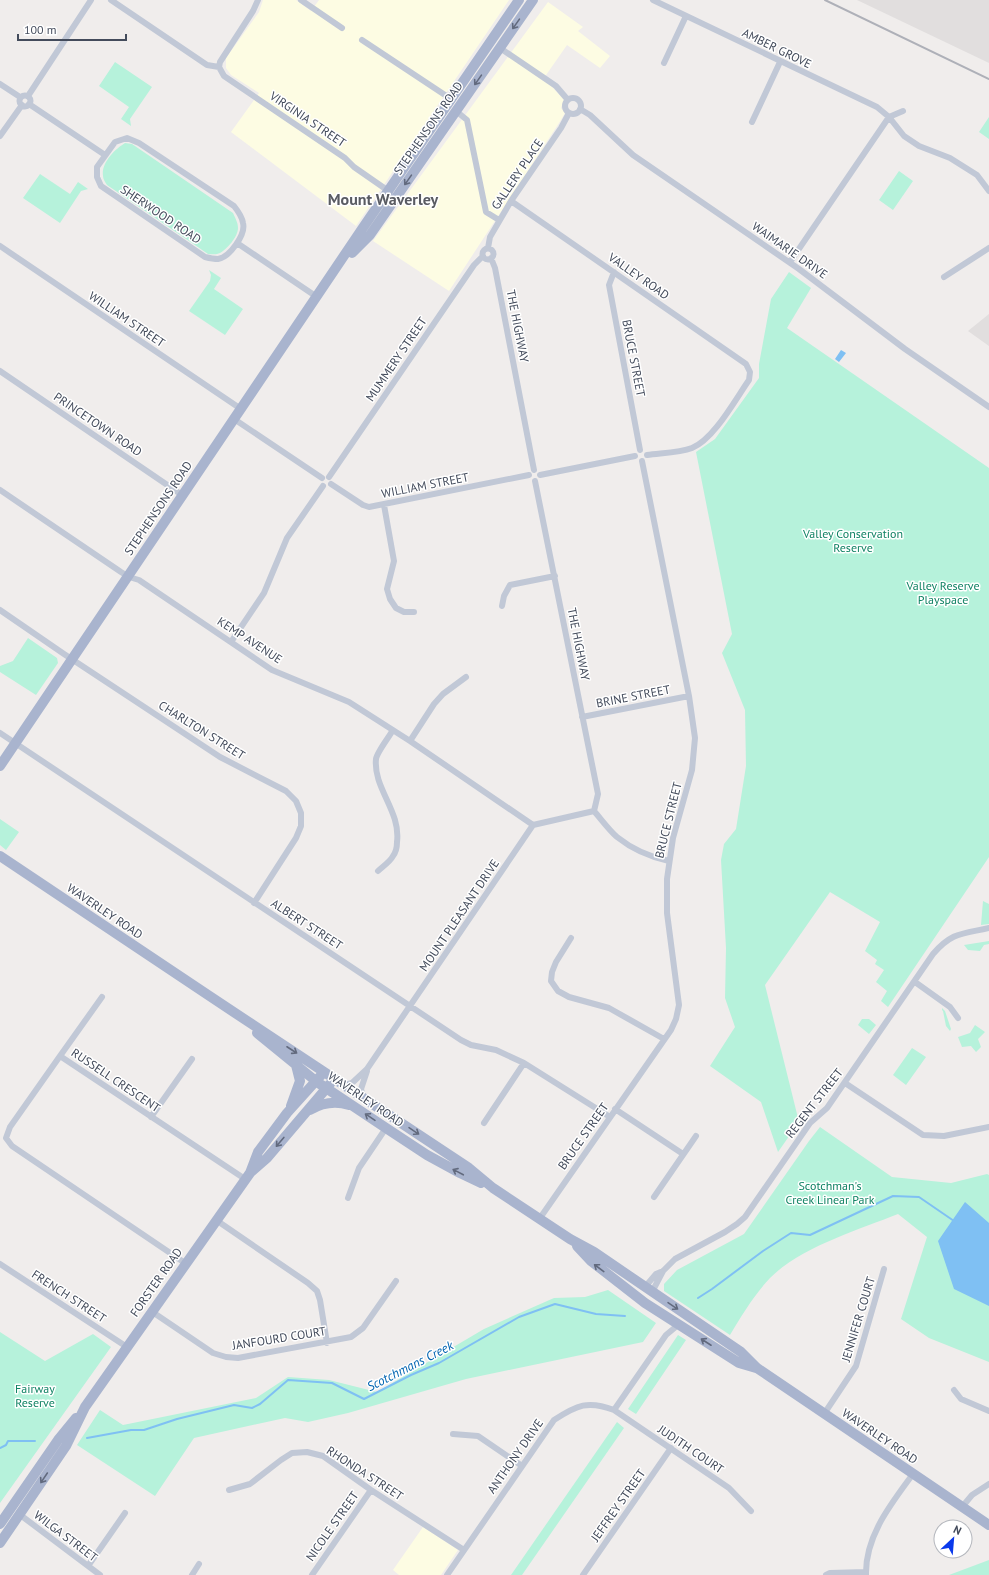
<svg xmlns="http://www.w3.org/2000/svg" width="989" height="1575" font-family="'PT Sans',sans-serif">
<rect width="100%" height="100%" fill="#f0edec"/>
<!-- commercial -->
<path fill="#fdfce3" d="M 263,0 L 296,0 L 311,11 L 319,0 L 509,0 L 356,226 L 231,132 L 259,93 L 231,75 L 226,68 L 226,58 L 259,12 Z
M 548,2 L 583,27 L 578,31 L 610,56 L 600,68 L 567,45 L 544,78 L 564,100 L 561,108 L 565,113 L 559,123 L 449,291 L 373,241 Z
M 423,1527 L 458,1550 L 441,1575 L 399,1575 L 393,1570 Z"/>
<!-- education -->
<path fill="#e1dede" d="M 858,0 L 989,0 L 989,63 L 857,0 Z
M 989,314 L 989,346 L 968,331 Z"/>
<!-- green -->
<path fill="#b6f2db" d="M 115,62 L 152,87 L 130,119 L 131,126 L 121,119 L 129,107 L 99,86 Z
M 989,117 L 989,139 L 979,132 Z
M 125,143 L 132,144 L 233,213 C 235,218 238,222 238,228 C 238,237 227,249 220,253 C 216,255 212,254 208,254 L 107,185 C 105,182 103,179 103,176 C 101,163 115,149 125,143 Z
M 899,171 L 913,181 L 893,210 L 879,200 Z
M 40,174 L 70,194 L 78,182 L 88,189 L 81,191 L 60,223 L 23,198 Z
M 209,270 L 221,278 L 214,289 L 243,309 L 225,335 L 189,311 L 210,281 L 211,275 Z
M 789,272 L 811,288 L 787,328 L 989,468 L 989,857 L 888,1007 L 881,1001 L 887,991 L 876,982 L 884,970 L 875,964 L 877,960 L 865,951 L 880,922 L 830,892 L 765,985 L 799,1122 L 778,1152 L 761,1102 L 710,1066 L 735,1027 L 725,998 L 726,948 L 721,860 L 724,844 L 736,829 L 746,766 L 745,710 L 722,653 L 732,634 L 696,452 L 715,439 L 759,378 L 759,364 L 771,299 Z
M 28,638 L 57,658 L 58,663 L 36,695 L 0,672 L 0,666 L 13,661 Z
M 0,819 L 19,832 L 6,850 L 0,845 Z
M 983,901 L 989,904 L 989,924 L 981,925 Z
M 989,941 L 989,944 L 984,945 L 980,951 L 968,950 L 964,945 Z
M 942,1008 L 945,1011 L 951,1029 L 950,1031 L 946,1026 L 943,1011 L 942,1010 Z
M 862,1019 L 869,1019 L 876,1025 L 869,1034 L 858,1025 Z
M 975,1025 L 985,1032 L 978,1039 L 981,1047 L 976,1052 L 971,1046 L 962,1047 L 958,1037 L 970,1033 Z
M 912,1048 L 926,1057 L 906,1085 L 893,1075 Z
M 820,1127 L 892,1177 L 951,1183 L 987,1174 L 989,1175 L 989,1362 L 929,1338 L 901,1319 L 927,1237 L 898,1214 C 858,1230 801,1247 770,1278 C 754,1295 742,1315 730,1335 L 664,1291 L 664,1284 L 677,1270 L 744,1234 L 809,1141 Z
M 608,1290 L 656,1323 L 643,1342 L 466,1379 L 348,1413 L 308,1422 L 285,1418 L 194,1438 L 155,1496 L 77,1445 L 100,1410 L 123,1425 L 256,1398 L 288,1377 L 329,1380 L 377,1392 L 484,1329 L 554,1298 L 585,1297 Z
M 0,1332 L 45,1361 L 93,1334 L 111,1347 L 0,1503 Z
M 678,1335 L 686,1340 L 636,1414 L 628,1409 Z
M 617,1422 L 624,1428 L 522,1575 L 511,1575 Z
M 989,1560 L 989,1575 L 949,1575 Z"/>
<!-- water -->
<path fill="#7fc0f3" d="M 841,350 L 846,353 L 839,362 L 835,359 Z
M 965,1202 L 989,1223 L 989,1306 L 954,1289 L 938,1241 Z"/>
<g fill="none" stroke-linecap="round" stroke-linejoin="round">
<!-- stream -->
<path stroke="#7fc0f3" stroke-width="2" d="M 698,1298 L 712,1289 L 763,1251 L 791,1233 L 810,1235 L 893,1196 L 919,1197 L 954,1221
M 87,1438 L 131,1430 L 144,1430 L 177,1419 L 234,1405 L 252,1408 L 260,1404 L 288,1380 L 332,1383 L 364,1399 L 411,1375 L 439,1363 L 519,1317 L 555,1304 L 596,1314 L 625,1316
M 0,1448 L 6,1445 L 8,1441 L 35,1441"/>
<!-- minor -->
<path stroke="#c1c8d6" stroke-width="6" d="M 111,0 L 207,65 L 219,67 L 224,76 L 345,158 L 354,167 L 390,192
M 301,0 L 342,28
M 653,0 L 877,107 L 889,117 L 790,262
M 362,40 L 451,99
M 500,48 L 556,86 L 568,100
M 664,63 L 686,16
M 219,67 L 220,62 L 253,11 L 258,0
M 0,84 L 20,97
M19.5 101a5.5 5.5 0 1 1 11 0a5.5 5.5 0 1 1-11 0Z
M 28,96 L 91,0
M565 106a8 8 0 1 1 16 0a8 8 0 1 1-16 0Z
M 29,104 L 105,155
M 580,109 L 590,115 L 633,155 L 799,269 L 905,349 L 989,407
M 456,111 L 467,120 L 486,212 L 499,220
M 903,111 L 889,117 L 904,136 L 919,146 L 950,158 L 977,175 L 989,191
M 752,122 L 780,62
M 0,136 L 22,105
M 127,138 L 139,143 L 234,206 C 238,211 242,216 243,223 C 246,234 230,257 218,259 C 214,259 209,258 205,257 L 101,186 L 97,177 L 97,167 L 115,142 Z
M 511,201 L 746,364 L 750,372 L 749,380 C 735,400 714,439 692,448 C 679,453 661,453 647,455
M 237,243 L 317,297
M 0,246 L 241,409
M 488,248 L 490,237 L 511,201 L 561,128 L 569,113
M482.5 254a5.5 5.5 0 1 1 11 0a5.5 5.5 0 1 1-11 0Z
M 491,258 L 495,268 L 534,470
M 614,272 L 609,285 L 640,450
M 944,277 L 989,248
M 0,371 L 182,495
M 234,419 L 322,478
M 540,475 L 635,456
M 329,477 L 474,265 L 483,256
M 535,481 L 598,794 L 594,811
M 331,484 L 363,505 L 369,507 L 529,475
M 0,490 L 121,572 L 129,577 L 139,580 L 272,670 L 349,702 L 410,741 L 533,825
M 384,505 L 394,561 L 387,589 L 390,599 L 396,608 L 404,612 L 414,612
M 502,606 L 504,596 L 510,585 L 555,576
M 0,610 L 64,654 L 220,757 L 286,791 L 296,801 L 301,813 L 301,826 L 296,838 L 254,903
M 231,642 L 264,593 L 287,538 L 323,486
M 582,717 L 689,696
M 0,733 L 461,1040 L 471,1045 L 496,1050 L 524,1063 L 610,1117
M 410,741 L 434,704 L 443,694 L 466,677
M 594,811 C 601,819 609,830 617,837 C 632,849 650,857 669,861
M 378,871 C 382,867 390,862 393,856 C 396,852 397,846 397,842 C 401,811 373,788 376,759 C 377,752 389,737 393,730
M 571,938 L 556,962 L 552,972 L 551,981 L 558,991 L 569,997 L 609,1008 L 664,1039
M 915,982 L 950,1007 L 958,1018
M 60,1056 L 102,997
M 845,1083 L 923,1135 L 944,1136 L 989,1127
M 345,1085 L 352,1083 L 367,1069 L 533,825 L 594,811
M 363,1097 L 361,1089 L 367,1071
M 615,1109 L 683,1154
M 151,1117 L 192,1059
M 484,1123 L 524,1063
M 654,1197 L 696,1136
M 348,1198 L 359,1168 L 386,1128
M 540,1218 L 671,1030 L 676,1019 L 679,1005 L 667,913 L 667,879 L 673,838 L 692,770 L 695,738 L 689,696 L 642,461
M 216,1220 L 308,1283 L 317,1291 L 320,1300 L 327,1343
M 185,1263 L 12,1146 L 6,1138 L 10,1127 L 60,1056 L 245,1179
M 0,1264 L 127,1347
M 645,1287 L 656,1274 L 663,1271 L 675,1259 L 725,1232 L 737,1224 L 745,1217 L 810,1123 L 827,1108 L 933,954 C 952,932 962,934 989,928
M 652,1292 L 663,1271
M 151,1311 L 213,1353 L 226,1357 L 238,1358 L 351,1337 L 363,1328 L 396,1281
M 954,1390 L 961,1399 L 989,1411
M 614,1410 L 729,1488 L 751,1511
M 824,1414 L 856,1366 L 884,1269
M 453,1434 L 478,1436 L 522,1466
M 229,1490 L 250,1484 L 281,1460 L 292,1453 L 307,1452 L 323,1456 L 371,1490 L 464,1550
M 962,1507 L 972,1495 L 989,1484
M 19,1514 L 100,1575
M 88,1566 L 125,1513
M 192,1575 L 199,1564
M 312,1575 L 371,1490
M 447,1575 L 554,1420 C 577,1405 588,1400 614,1410 L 666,1335 L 678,1325
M 583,1575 L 671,1448
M 826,1575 L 830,1573 L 866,1572
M 866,1575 C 865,1536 891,1504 913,1474"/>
<!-- primary -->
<path stroke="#a9b4ce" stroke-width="10" d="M 352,253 L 370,235 L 533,0
M 0,766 L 362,229 L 519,0
M 0,856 C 156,961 312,1064 469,1168 L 493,1188 L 570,1239 L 594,1252 L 741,1352 L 757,1368 L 989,1525
M 257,1033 L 317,1082 L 386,1128 L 427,1155 L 460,1173 L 481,1183
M 291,1106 L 300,1081 L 296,1065
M 310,1110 C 322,1103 336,1101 349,1105
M 251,1172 L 267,1158 L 330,1084
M 577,1246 L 591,1261 L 645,1303 L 739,1363 L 756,1368
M 0,1524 L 58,1440 L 76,1418
M 0,1543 L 66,1446 L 85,1407 L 250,1173 L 258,1152 L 287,1113 L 324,1072"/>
<!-- rail -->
<path stroke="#aeb0b8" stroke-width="2" d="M 825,0 L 989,79"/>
</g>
<!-- one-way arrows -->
<defs><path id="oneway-shaft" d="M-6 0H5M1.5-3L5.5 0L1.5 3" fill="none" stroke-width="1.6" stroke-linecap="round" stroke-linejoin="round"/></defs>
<g stroke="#626a7e">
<use href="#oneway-shaft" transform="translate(516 24) rotate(125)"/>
<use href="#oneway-shaft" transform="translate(478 80) rotate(125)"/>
<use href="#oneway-shaft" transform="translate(408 180) rotate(125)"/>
<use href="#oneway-shaft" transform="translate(292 1050) rotate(33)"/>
<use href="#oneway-shaft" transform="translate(370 1117) rotate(-146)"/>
<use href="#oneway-shaft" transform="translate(414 1131) rotate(34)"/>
<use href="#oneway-shaft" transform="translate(280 1142) rotate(130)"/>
<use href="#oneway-shaft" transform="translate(458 1172) rotate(-152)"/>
<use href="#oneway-shaft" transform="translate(599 1268) rotate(-143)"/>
<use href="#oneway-shaft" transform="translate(673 1306) rotate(34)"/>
<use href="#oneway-shaft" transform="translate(706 1342) rotate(-147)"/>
<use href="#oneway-shaft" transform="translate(44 1478) rotate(124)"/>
</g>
<g text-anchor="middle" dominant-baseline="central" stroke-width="3" stroke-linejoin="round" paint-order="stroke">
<!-- street labels -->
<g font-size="12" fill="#434b5b" stroke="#fff">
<text transform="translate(777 48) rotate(26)">AMBER GROVE</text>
<text transform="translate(308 119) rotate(34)">VIRGINIA STREET</text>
<text transform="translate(428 128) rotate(-55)">STEPHENSONS ROAD</text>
<text transform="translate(517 174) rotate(-56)">GALLERY PLACE</text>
<text transform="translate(161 214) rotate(34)">SHERWOOD ROAD</text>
<text transform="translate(790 250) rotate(35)">WAIMARIE DRIVE</text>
<text transform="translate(639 276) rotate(35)">VALLEY ROAD</text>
<text transform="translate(127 319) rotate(34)">WILLIAM STREET</text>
<text transform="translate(518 326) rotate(79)">THE HIGHWAY</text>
<text transform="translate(634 358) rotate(79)">BRUCE STREET</text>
<text transform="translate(396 359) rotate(-56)">MUMMERY STREET</text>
<text transform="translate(98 424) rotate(34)">PRINCETOWN ROAD</text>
<text transform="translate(425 485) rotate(-11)">WILLIAM STREET</text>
<text transform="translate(158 508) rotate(-56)">STEPHENSONS ROAD</text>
<text transform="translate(250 640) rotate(33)">KEMP AVENUE</text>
<text transform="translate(579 644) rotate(79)">THE HIGHWAY</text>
<text transform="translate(633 696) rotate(-11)">BRINE STREET</text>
<text transform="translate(202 730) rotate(32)">CHARLTON STREET</text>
<text transform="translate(668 820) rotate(-76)">BRUCE STREET</text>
<text transform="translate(105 911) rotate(34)">WAVERLEY ROAD</text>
<text transform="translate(459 915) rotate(-56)">MOUNT PLEASANT DRIVE</text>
<text transform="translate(307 924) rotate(33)">ALBERT STREET</text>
<text transform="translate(116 1080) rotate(34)">RUSSELL CRESCENT</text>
<text transform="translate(366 1099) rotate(34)">WAVERLEY ROAD</text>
<text transform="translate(814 1103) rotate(-52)">REGENT STREET</text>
<text transform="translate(583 1136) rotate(-55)">BRUCE STREET</text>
<text transform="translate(156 1282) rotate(-55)">FORSTER ROAD</text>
<text transform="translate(69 1296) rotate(33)">FRENCH STREET</text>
<text transform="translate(858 1319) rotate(-73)">JENNIFER COURT</text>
<text transform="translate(279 1338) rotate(-9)">JANFOURD COURT</text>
<text transform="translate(880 1436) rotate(34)">WAVERLEY ROAD</text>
<text transform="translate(691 1449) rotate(34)">JUDITH COURT</text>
<text transform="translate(515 1456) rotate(-55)">ANTHONY DRIVE</text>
<text transform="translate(365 1473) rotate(33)">RHONDA STREET</text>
<text transform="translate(618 1505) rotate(-55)">JEFFREY STREET</text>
<text transform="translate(332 1526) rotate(-55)">NICOLE STREET</text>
<text transform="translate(66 1536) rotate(37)">WILGA STREET</text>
</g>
<!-- park labels -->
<g font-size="12" fill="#0f8263" stroke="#fff">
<text x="853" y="533">Valley Conservation<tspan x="853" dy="14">Reserve</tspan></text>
<text x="943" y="585">Valley Reserve<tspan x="943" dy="14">Playspace</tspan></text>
<text x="830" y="1185">Scotchman's<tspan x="830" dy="14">Creek Linear Park</tspan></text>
<text x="35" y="1388">Fairway<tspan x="35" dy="14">Reserve</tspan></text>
</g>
<!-- water labels -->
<g font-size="13" font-style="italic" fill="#0164b1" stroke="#fff">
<text transform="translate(410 1366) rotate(-27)">Scotchmans Creek</text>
</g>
<!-- district labels -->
<g font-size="16" font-weight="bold" fill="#595b62" stroke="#fff">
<text x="383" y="199">Mount Waverley</text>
</g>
</g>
<!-- north arrow -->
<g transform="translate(953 1539) rotate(26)"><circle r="19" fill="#ffffff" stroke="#b4b7bd"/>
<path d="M0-3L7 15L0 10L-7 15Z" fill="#0a39ec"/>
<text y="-6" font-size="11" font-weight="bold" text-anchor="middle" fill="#434b5b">N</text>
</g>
<!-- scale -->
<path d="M18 34v6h108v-6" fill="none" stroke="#434b5b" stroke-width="2"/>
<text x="24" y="34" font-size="12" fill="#434b5b" stroke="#ffffff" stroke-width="3" paint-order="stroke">100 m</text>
</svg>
